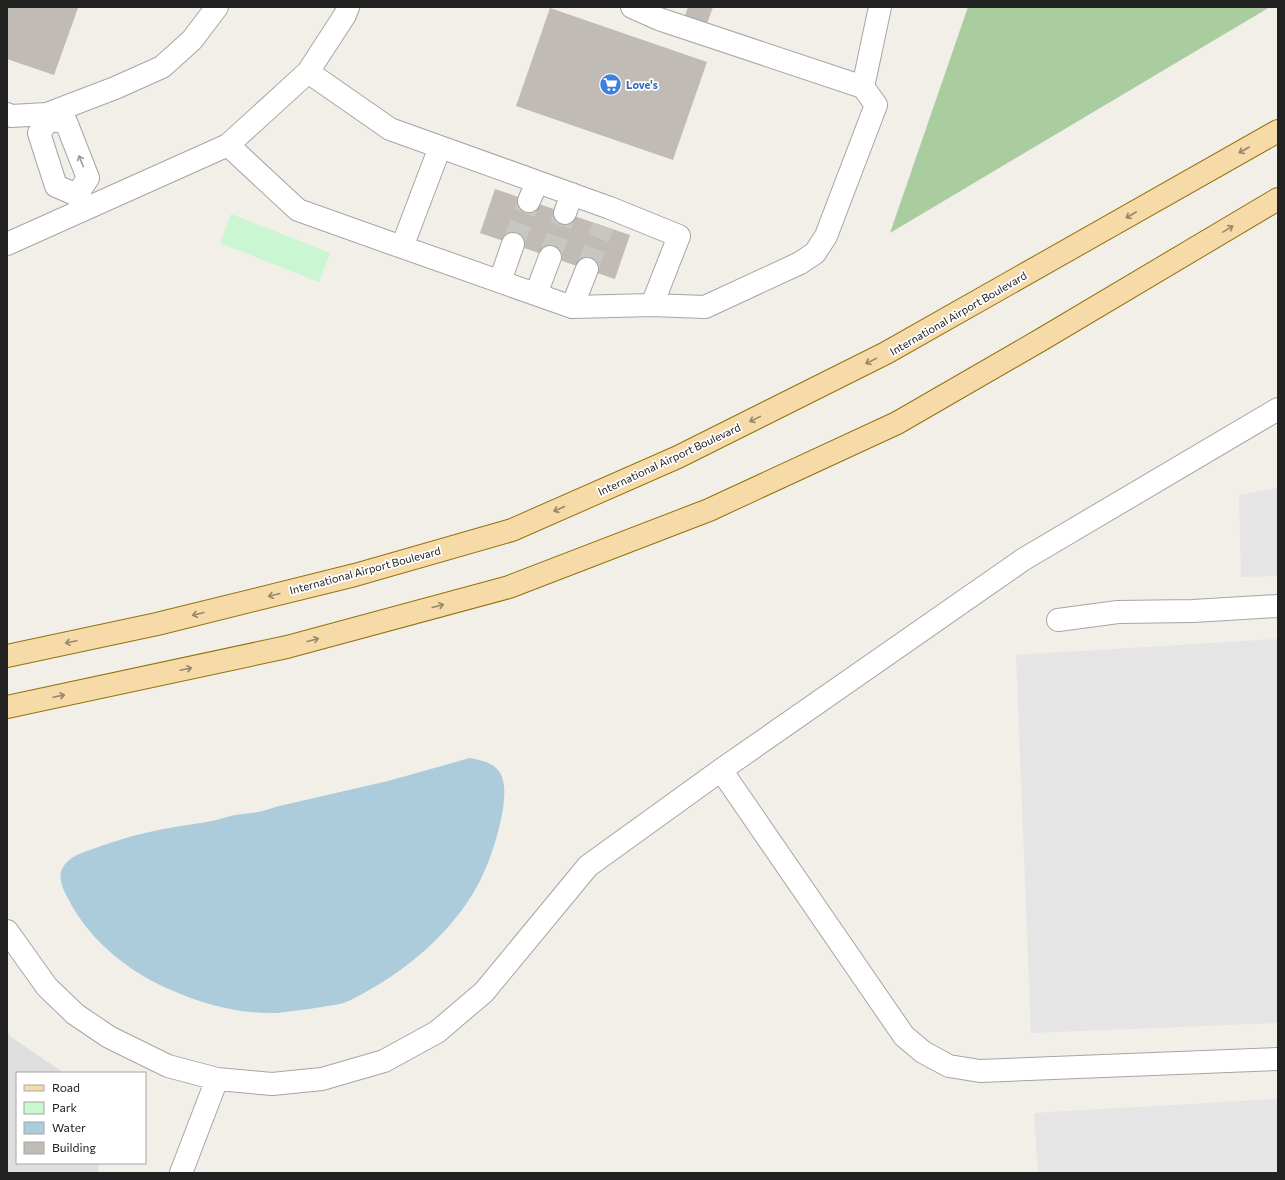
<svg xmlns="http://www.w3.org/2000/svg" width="1285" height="1180" font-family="Commissioner,sans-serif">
<rect width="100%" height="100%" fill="#f1efe8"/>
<!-- residential -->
<path fill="#dfdede" d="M 7,1032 L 11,1037 L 64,1073 L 17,1073 L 17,1163 L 99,1163 L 98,1173 L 7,1173 Z"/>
<!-- forest -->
<path fill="#aacda0" d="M 968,7 L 1270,7 L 890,233 Z"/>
<!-- park -->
<path fill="#caf6d1" d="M 231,214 L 330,253 L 319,282 L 220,243 Z"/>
<!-- parking -->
<path fill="#e5e5e5" d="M 1278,488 L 1278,576 L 1241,577 L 1239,495 Z
M 1278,639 L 1278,1023 L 1031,1033 L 1016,655 Z
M 1278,1099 L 1278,1173 L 1038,1173 L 1034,1113 Z"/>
<!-- water -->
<path fill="#acccdb" d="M 470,758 C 479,760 492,762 498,770 C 510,784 502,816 498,832 C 492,854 484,876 472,895 C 448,934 409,968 369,990 C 360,995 351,1001 340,1004 C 330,1006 319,1007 309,1009 C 298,1010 288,1012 277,1013 C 241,1014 204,1005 171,990 C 131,973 94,944 72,906 C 64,891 53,875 68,861 C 77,853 91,850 101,846 C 114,842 127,837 141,834 C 164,828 189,825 212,821 C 220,819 227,817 235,815 C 248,813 261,813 275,807 L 388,781 Z"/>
<!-- building -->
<path fill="#c1bbb5" d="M 7,7 L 73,7 L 78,8 L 54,75 L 7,59 Z
M 688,7 L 713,7 L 705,29 L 683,21 Z
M 550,8 L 707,62 L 673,160 L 516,106 Z
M 495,189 L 630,235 L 615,279 L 480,233 Z"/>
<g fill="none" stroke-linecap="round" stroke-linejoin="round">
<!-- minor-tunnel -->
<path stroke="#c7c6c0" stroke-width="22" stroke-dasharray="22 11" stroke-linecap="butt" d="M 513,244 L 529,201
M 550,257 L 565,213
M 587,269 L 603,226"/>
<defs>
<path id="minor" d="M 632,7 L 659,19 L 863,87
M 308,72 L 390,129 L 610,208 L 679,236 L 652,305
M 7,114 L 11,116 L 47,114 L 115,88 L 162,67 L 192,40 L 217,7
M 228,145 L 298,210 L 402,247
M 440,147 L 402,247 L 572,307 L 652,305 L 705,307 L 800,263 L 815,253 L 826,236 L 876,105 L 863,87 L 880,7
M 77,195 L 88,178 L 66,122 L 49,120 L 39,133 L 56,186 L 77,195 L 83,210
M 529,201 L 537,182
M 565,213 L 572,194
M 7,244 L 228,145 L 308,72 L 345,15 L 348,7
M 500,281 L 513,244
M 536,294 L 550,257
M 572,307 L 587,269
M 1058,620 L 1118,612 L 1193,611 L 1278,606
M 721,770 L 904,1036 L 923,1052 L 949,1066 L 980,1071 L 1278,1059
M 7,931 L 47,987 L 75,1014 L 109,1037 L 168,1066 L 217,1079 L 272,1084 L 322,1079 L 384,1061 L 437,1032 L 484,992 L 588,866 L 721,770 L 1024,559 L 1278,409
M 181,1173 L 217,1079"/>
<path id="major" d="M 7,656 L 157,624 L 355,575 L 512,530 L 678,457 L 886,353 L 1278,131
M 7,707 L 287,647 L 509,587 L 709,510 L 897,423 L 1039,341 L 1278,199"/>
</defs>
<!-- minor casing -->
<use href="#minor" stroke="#a5a5a5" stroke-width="24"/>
<!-- major casing -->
<use href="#major" stroke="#93720b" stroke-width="24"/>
<!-- minor -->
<use href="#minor" stroke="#fff" stroke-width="22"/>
<!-- major -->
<use href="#major" stroke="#f6dba8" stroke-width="22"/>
</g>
<!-- one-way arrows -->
<defs><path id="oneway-shaft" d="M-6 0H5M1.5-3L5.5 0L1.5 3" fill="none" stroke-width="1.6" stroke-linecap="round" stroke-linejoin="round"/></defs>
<g stroke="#96876b">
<use href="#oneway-shaft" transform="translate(1244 150) rotate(150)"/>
<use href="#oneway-shaft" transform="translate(1131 215) rotate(150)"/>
<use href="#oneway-shaft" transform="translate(1228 229) rotate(-31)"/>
<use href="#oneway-shaft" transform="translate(871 361) rotate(154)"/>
<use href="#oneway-shaft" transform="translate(755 419) rotate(154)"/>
<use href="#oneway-shaft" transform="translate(559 509) rotate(156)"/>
<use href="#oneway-shaft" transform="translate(274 595) rotate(166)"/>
<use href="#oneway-shaft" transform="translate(438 606) rotate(-15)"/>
<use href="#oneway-shaft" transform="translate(198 614) rotate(166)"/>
<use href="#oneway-shaft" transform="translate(313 640) rotate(-15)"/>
<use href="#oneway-shaft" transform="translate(71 642) rotate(168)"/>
<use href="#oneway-shaft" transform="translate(186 669) rotate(-12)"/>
<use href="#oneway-shaft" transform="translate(59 696) rotate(-12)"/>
</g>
<use stroke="#9b9b9b" href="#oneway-shaft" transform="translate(81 161) rotate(-112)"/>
<!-- icons -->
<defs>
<symbol id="supermarket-disc" viewBox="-11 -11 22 22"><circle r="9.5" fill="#3f7fe0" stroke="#fff"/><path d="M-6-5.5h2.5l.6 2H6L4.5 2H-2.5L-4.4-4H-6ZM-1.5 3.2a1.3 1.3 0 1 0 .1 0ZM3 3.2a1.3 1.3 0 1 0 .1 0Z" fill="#fff"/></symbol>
</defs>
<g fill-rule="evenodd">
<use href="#supermarket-disc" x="598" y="72" width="25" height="25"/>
</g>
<g text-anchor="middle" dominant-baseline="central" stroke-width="3.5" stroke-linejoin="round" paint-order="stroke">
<!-- shop labels -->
<g font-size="11" font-weight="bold" fill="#366cbe" stroke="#fff" text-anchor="start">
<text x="626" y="84">Love's</text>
</g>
<!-- street labels -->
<g font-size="11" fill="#212121" stroke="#fff">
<text transform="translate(958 313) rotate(-30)">International Airport Boulevard</text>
<text transform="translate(669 459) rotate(-25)">International Airport Boulevard</text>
<text transform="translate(365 570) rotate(-15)">International Airport Boulevard</text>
</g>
</g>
<!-- border -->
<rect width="1285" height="1180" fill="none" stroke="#212121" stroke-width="16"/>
<!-- legend -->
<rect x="16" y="1072" width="130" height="92" fill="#ffffff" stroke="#a6a6a6"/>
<rect x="24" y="1085" width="20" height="6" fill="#f6dba8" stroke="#a6a6a6"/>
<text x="52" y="1092" font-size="12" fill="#212121">Road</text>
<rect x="24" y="1102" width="20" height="12" fill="#caf6d1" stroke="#a6a6a6"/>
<text x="52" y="1112" font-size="12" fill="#212121">Park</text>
<rect x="24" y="1122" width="20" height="12" fill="#acccdb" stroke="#a6a6a6"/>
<text x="52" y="1132" font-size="12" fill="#212121">Water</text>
<rect x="24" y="1142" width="20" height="12" fill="#c1bbb5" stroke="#a6a6a6"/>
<text x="52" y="1152" font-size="12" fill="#212121">Building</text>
</svg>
